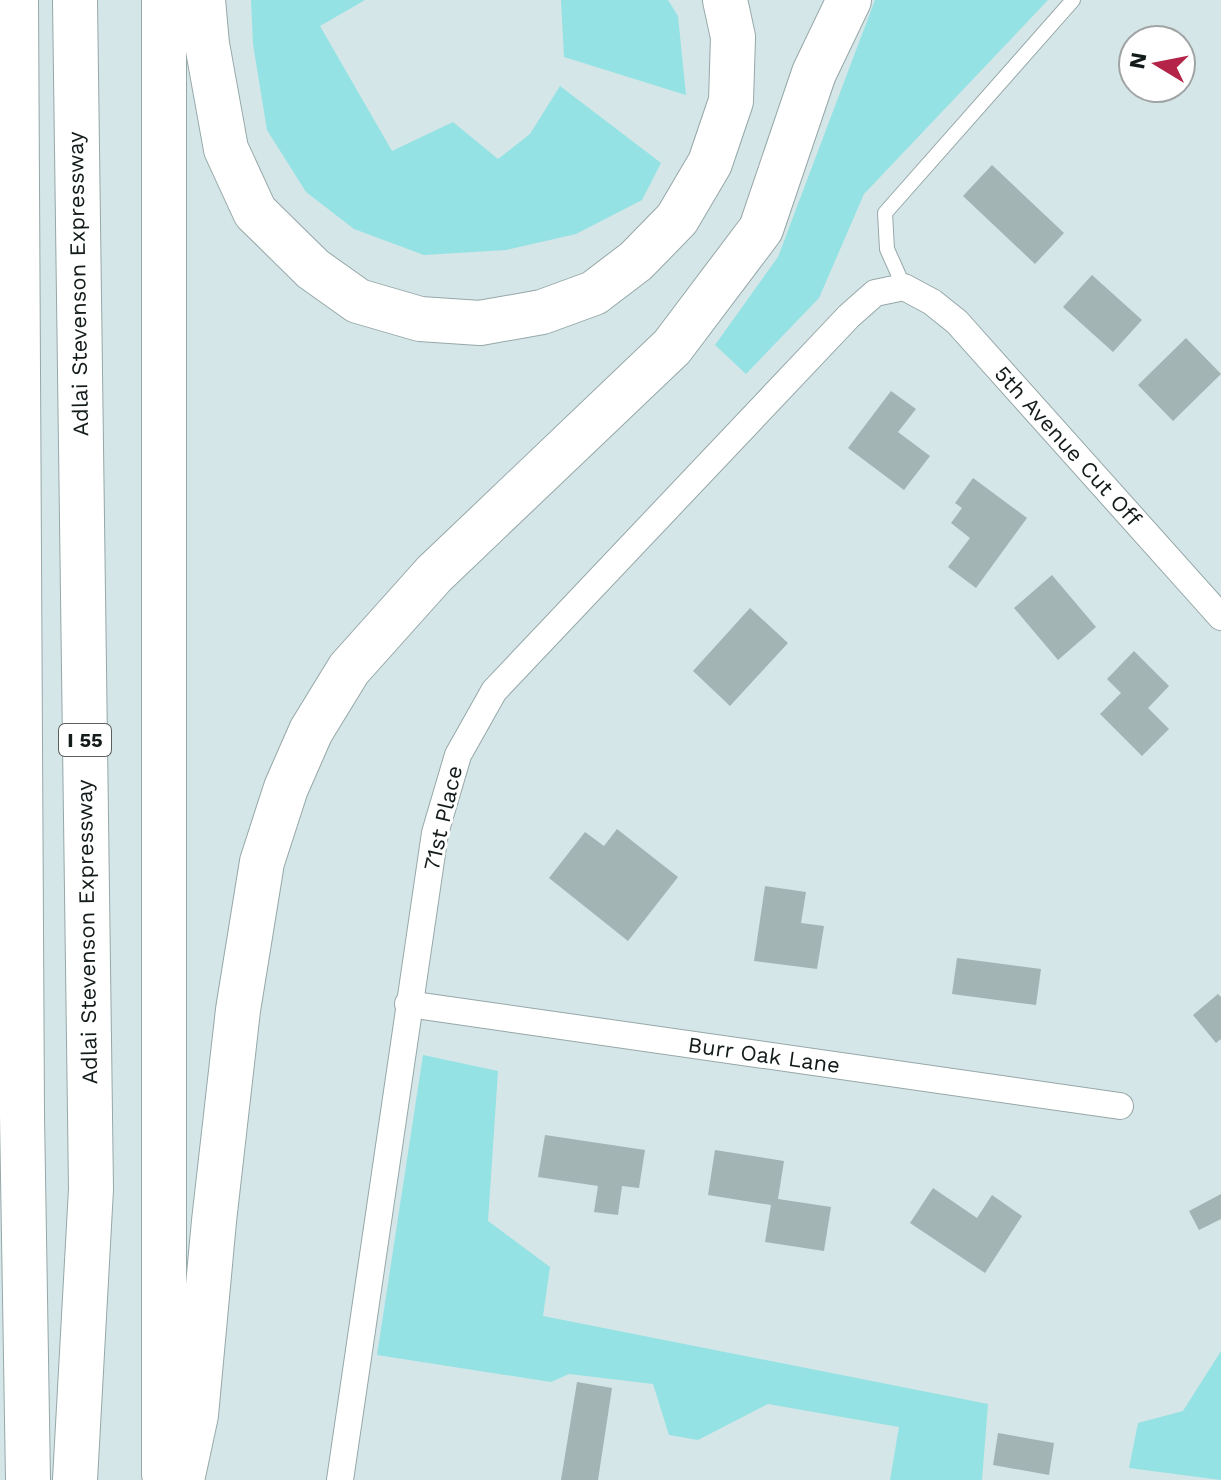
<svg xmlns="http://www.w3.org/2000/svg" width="1221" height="1480" font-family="'Work Sans',sans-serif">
<rect width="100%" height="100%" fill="#d4e6e7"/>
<!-- green -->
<path fill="#94e2e4" d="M 251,0 L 365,0 L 320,26 L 392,151 L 453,122 L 498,159 L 530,134 L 560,86 L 661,163 L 642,200 L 576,234 L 506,250 L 424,255 L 354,229 L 306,192 L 267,130 L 253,44 Z
M 561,0 L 668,0 L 678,16 L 686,95 L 564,57 Z
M 875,0 L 1048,0 L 864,194 L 819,298 L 746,374 L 715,345 L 778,257 Z
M 423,1055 L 498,1071 L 488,1221 L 550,1267 L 543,1316 L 988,1404 L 982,1480 L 890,1480 L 899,1427 L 768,1404 L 698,1440 L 669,1435 L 653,1384 L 569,1374 L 551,1382 L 377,1355 Z
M 1221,1351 L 1221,1480 L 1129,1468 L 1138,1423 L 1183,1411 Z"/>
<!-- building -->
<path fill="#a2b4b4" d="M 992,165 L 1064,233 L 1035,264 L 963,196 Z
M 1092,275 L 1142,320 L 1113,352 L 1063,307 Z
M 1186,338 L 1221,374 L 1173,421 L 1138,385 Z
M 891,391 L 916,409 L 898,432 L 930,456 L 904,490 L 848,448 Z
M 973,478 L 1027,518 L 976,588 L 948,567 L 970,538 L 951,523 L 962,508 L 955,503 Z
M 1052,575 L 1096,627 L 1058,660 L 1014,608 Z
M 750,608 L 788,643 L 730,706 L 693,671 Z
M 1134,651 L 1169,686 L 1148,708 L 1169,729 L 1142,756 L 1100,714 L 1121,693 L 1107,679 Z
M 617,829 L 678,877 L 628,941 L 549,878 L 585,832 L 604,846 Z
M 765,886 L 806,892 L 801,923 L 824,926 L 817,969 L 754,961 Z
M 957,958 L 1041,969 L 1036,1005 L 952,994 Z
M 1218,994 L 1221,997 L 1221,1039 L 1216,1043 L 1193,1015 Z
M 545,1135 L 645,1150 L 639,1188 L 622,1186 L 618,1215 L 594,1212 L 598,1186 L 538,1177 Z
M 715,1150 L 784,1161 L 778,1199 L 831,1207 L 824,1251 L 765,1242 L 771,1205 L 708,1195 Z
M 933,1188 L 977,1218 L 992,1195 L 1022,1216 L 985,1273 L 910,1223 Z
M 1221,1194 L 1221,1219 L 1199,1230 L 1189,1211 Z
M 577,1382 L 612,1388 L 598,1480 L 561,1480 Z
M 998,1433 L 1054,1443 L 1049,1475 L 993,1465 Z"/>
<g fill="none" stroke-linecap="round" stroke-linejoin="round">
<defs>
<path id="service" d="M 904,287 L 887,249 L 885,213 L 1073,0"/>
<path id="minor" d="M 408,1004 L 1120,1106
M 340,1480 L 435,833 L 458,755 L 494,691 L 849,316 L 875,293 L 904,287 L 932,302 L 957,322 L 1221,617"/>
<path id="motorway" d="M 16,0 L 22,1115
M 75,0 L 91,1189 L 75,1480
M 203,0 L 207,44 L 226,149 L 255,212 L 313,269 L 358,301 L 420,319 L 480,323 L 542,312 L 594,293 L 636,261 L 677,219 L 710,163 L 731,101 L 733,37 L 725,0
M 20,1086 L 22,1115 L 28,1480
M 164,1474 L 164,0
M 182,1480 L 196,1415 L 214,1221 L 238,1010 L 262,862 L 286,788 L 311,731 L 349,669 L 434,574 L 672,347 L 761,229 L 814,73 L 849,0"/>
</defs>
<!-- service casing -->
<use href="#service" stroke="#96a7a8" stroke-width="16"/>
<!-- minor casing -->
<use href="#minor" stroke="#96a7a8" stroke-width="28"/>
<!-- motorway casing -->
<use href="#motorway" stroke="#96a7a8" stroke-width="46"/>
<!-- service -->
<use href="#service" stroke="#fff" stroke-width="14"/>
<!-- minor -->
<use href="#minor" stroke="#fff" stroke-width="26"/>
<!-- motorway -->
<use href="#motorway" stroke="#fff" stroke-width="44"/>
</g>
<g text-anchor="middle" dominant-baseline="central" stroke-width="6" stroke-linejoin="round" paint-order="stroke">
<!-- shield labels -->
<rect fill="#fff" stroke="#5a5f5f" stroke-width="2" x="59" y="724" width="52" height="32" rx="6"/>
<g font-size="20" font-weight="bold" fill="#141b1b">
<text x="85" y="740">I 55</text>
</g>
<!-- street labels -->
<g font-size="22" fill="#141b1b" stroke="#fff">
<text transform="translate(78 284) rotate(-91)">Adlai Stevenson Expressway</text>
<text transform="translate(1068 446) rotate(48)">5th Avenue Cut Off</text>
<text transform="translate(443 818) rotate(-77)">71st Place</text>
<text transform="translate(87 932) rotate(-91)">Adlai Stevenson Expressway</text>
<text transform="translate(764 1055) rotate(8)">Burr Oak Lane</text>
</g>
</g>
<!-- north arrow -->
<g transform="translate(1157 64) rotate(280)"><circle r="38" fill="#ffffff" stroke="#a1a4a4" stroke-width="2"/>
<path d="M0-6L14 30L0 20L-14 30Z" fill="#b42348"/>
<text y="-12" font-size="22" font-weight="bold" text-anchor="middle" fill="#141b1b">N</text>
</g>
</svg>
